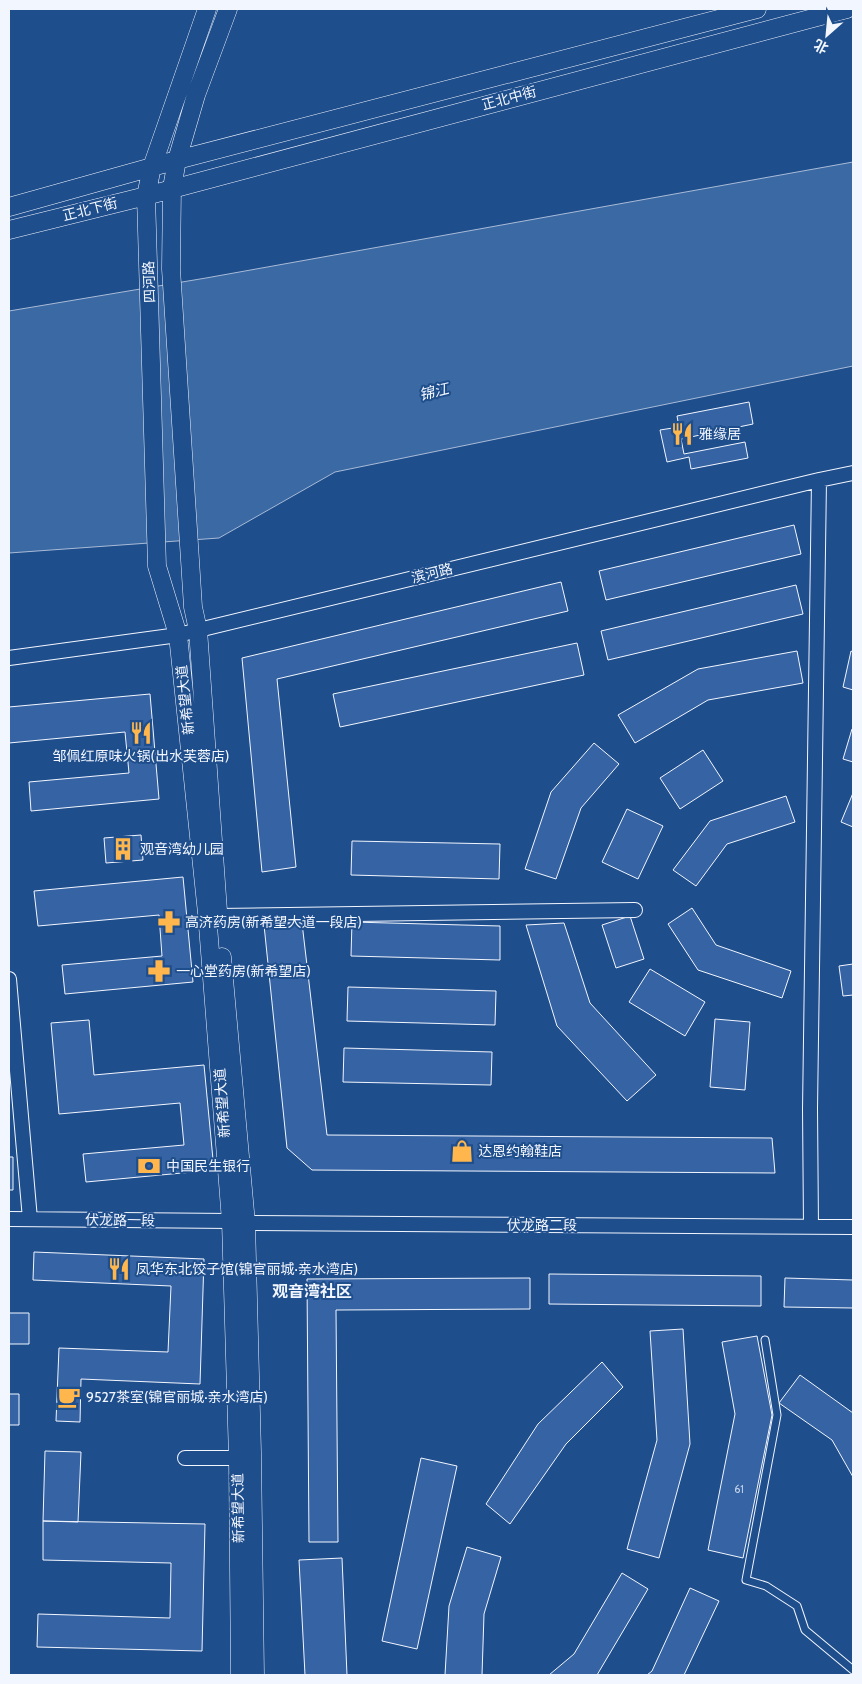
<svg xmlns="http://www.w3.org/2000/svg" width="862" height="1684" font-family="Cabin,'Noto Sans SC',sans-serif">
<rect width="100%" height="100%" fill="#1f4e8c"/>
<!-- water -->
<path fill="#3b69a3" stroke="#a8bbd7" d="M 853,162 L 853,366 L 335,472 L 219,538 L 9,553 L 9,311 L 206,278 Z"/>
<!-- building -->
<path fill="#3563a3" stroke="#f2f6ff" d="M 749,402 L 753,424 L 681,439 L 684,454 L 745,442 L 748,458 L 691,469 L 689,457 L 667,462 L 660,430 L 679,427 L 677,416 Z
M 794,525 L 801,554 L 606,600 L 599,571 Z
M 561,582 L 568,611 L 277,679 L 296,867 L 262,872 L 242,658 Z
M 796,585 L 803,614 L 608,660 L 601,631 Z
M 577,643 L 584,675 L 340,727 L 333,694 Z
M 797,651 L 803,683 L 708,700 L 635,743 L 618,715 L 698,669 Z
M 851,651 L 853,652 L 853,690 L 843,687 Z
M 150,694 L 159,799 L 31,811 L 29,782 L 129,773 L 125,732 L 9,743 L 9,707 Z
M 852,729 L 853,730 L 853,762 L 843,759 Z
M 594,743 L 619,764 L 581,808 L 556,879 L 525,869 L 551,792 Z
M 703,750 L 723,781 L 680,809 L 660,778 Z
M 853,793 L 853,827 L 841,822 Z
M 786,796 L 795,822 L 727,844 L 696,886 L 673,870 L 710,821 Z
M 627,809 L 663,826 L 638,879 L 602,862 Z
M 141,835 L 143,860 L 106,863 L 104,838 Z
M 352,841 L 500,844 L 499,879 L 351,875 Z
M 183,877 L 193,982 L 65,994 L 62,965 L 162,956 L 159,915 L 38,926 L 34,891 Z
M 692,908 L 716,945 L 791,971 L 782,998 L 698,970 L 668,924 Z
M 630,916 L 644,959 L 616,968 L 602,925 Z
M 352,922 L 500,926 L 500,960 L 351,956 Z
M 302,923 L 327,1135 L 772,1138 L 775,1173 L 312,1170 L 287,1148 L 264,925 Z
M 564,923 L 590,1003 L 656,1075 L 627,1101 L 557,1026 L 526,925 Z
M 853,964 L 853,995 L 843,996 L 839,966 Z
M 650,969 L 705,1002 L 685,1036 L 629,1002 Z
M 348,987 L 496,991 L 495,1025 L 347,1021 Z
M 715,1019 L 750,1022 L 745,1090 L 710,1087 Z
M 89,1020 L 94,1075 L 204,1065 L 214,1170 L 86,1182 L 83,1154 L 184,1145 L 180,1103 L 59,1114 L 51,1023 Z
M 344,1048 L 492,1052 L 491,1085 L 343,1082 Z
M 9,1157 L 13,1157 L 13,1190 L 9,1190 Z
M 34,1252 L 204,1259 L 200,1384 L 81,1379 L 80,1422 L 56,1421 L 59,1348 L 168,1352 L 171,1286 L 33,1280 Z
M 549,1274 L 761,1276 L 761,1306 L 549,1304 Z
M 530,1278 L 530,1309 L 336,1310 L 338,1542 L 309,1542 L 307,1279 Z
M 785,1278 L 853,1280 L 853,1308 L 784,1307 Z
M 9,1313 L 29,1313 L 29,1344 L 9,1344 Z
M 683,1329 L 690,1444 L 659,1558 L 627,1549 L 657,1440 L 650,1331 Z
M 757,1336 L 772,1415 L 743,1558 L 708,1550 L 735,1414 L 722,1342 Z
M 602,1362 L 623,1387 L 566,1444 L 510,1524 L 486,1504 L 538,1424 Z
M 800,1375 L 853,1413 L 853,1477 L 832,1440 L 779,1403 Z
M 9,1394 L 19,1394 L 19,1425 L 9,1425 Z
M 45,1451 L 81,1452 L 78,1522 L 43,1521 Z
M 421,1458 L 457,1466 L 417,1649 L 382,1641 Z
M 43,1521 L 205,1524 L 202,1651 L 37,1647 L 38,1614 L 170,1618 L 171,1563 L 43,1560 Z
M 467,1547 L 501,1557 L 484,1614 L 482,1675 L 445,1675 L 449,1606 Z
M 342,1558 L 347,1675 L 305,1675 L 299,1560 Z
M 622,1573 L 648,1589 L 597,1675 L 549,1675 L 574,1654 Z
M 690,1588 L 719,1601 L 684,1675 L 647,1675 L 652,1671 Z"/>
<g fill="none" stroke-linecap="round" stroke-linejoin="round">
<defs>
<path id="service" d="M 765,1340 L 777,1415 L 746,1580 L 766,1586 L 797,1606 L 805,1630 L 853,1670"/>
<path id="minor" d="M 9,658 L 178,635 L 819,480 L 853,473
M 219,916 L 635,910
M 9,979 L 30,1219
M 9,1219 L 231,1221 L 246,1223 L 853,1227
M 811,1227 L 810,1109 L 819,480
M 185,1458 L 238,1458"/>
<path id="tertiary" d="M 207,9 L 152,167 L 146,196 L 157,566 L 178,635 L 207,913 L 231,1221 L 238,1458 L 240,1675
M 9,207 L 177,160 L 757,9
M 9,230 L 146,196 L 847,9
M 218,911 L 198,630 L 193,607 L 190,560 L 171,269 L 172,188 L 177,160 L 196,95 L 228,9
M 222,957 L 246,1223 L 252,1452 L 255,1675"/>
</defs>
<!-- service casing -->
<use href="#service" stroke="#f2f6ff" stroke-width="9"/>
<!-- minor casing -->
<use href="#minor" stroke="#f2f6ff" stroke-width="16"/>
<!-- tertiary casing -->
<use href="#tertiary" stroke="#f2f6ff" stroke-width="19"/>
<!-- service -->
<use href="#service" stroke="#1f4e8c" stroke-width="7"/>
<!-- minor -->
<use href="#minor" stroke="#1f4e8c" stroke-width="14"/>
<!-- tertiary -->
<use href="#tertiary" stroke="#1f4e8c" stroke-width="18"/>
</g>
<!-- icons -->
<defs>
<symbol id="restaurant-bare" viewBox="-9 -9 18 18"><path d="M-5-6h1v4h1v-4h1v4h1v-4h1v5L-1.5 .5V6h-2V.5L-5-1ZM5-6V6H3V1.5H1.5Q1.5-4 5-6Z" fill="#ffb74d" stroke="#1f4e8c" stroke-width="2.5" paint-order="stroke"/></symbol>
<symbol id="building-bare" viewBox="-9 -9 18 18"><path d="M-4-6H4V6H1V3H-1V6H-4ZM-2.5-4.3h1.7v1.8h-1.7ZM.8-4.3h1.7v1.8H.8ZM-2.5-1h1.7V.8h-1.7ZM.8-1h1.7V.8H.8Z" fill="#ffb74d" stroke="#1f4e8c" stroke-width="2.5" paint-order="stroke"/></symbol>
<symbol id="pharmacy-bare" viewBox="-9 -9 18 18"><path d="M-2-6h4v4h4v4h-4v4h-4v-4h-4v-4h4Z" fill="#ffb74d" stroke="#1f4e8c" stroke-width="2.5" paint-order="stroke"/></symbol>
<symbol id="shop-bare" viewBox="-9 -9 18 18"><path d="M-5-2.5h2.3a2.7 3.5 0 0 1 5.4 0H5L5.5 6h-11ZM-1.5-2.5h3a1.5 2.3 0 0 0-3 0Z" fill="#ffb74d" stroke="#1f4e8c" stroke-width="2.5" paint-order="stroke"/></symbol>
<symbol id="bank-bare" viewBox="-9 -9 18 18"><path d="M-6-4H6V4H-6ZM0-2.3a2.3 2.3 0 1 0 0 4.6a2.3 2.3 0 1 0 0-4.6Z" fill="#ffb74d" stroke="#1f4e8c" stroke-width="2.5" paint-order="stroke"/></symbol>
<symbol id="cafe-bare" viewBox="-9 -9 18 18"><path d="M-5.5-4.5H6V0H3Q3 3.5 0 3.5H-2.5Q-5.5 3.5-5.5 0ZM3-3.2v2h1.7v-2ZM-6 4.5H4V6H-6Z" fill="#ffb74d" stroke="#1f4e8c" stroke-width="2.5" paint-order="stroke"/></symbol>
</defs>
<g fill-rule="evenodd">
<use href="#restaurant-bare" x="666" y="418" width="32" height="32"/>
<use href="#restaurant-bare" x="125" y="717" width="32" height="32"/>
<use href="#building-bare" x="107" y="833" width="32" height="32"/>
<use href="#pharmacy-bare" x="153" y="906" width="32" height="32"/>
<use href="#pharmacy-bare" x="143" y="955" width="32" height="32"/>
<use href="#shop-bare" x="446" y="1135" width="32" height="32"/>
<use href="#bank-bare" x="133" y="1150" width="32" height="32"/>
<use href="#restaurant-bare" x="103" y="1253" width="32" height="32"/>
<use href="#cafe-bare" x="53" y="1381" width="32" height="32"/>
</g>
<g text-anchor="middle" dominant-baseline="central" stroke-width="4" stroke-linejoin="round" paint-order="stroke">
<!-- number labels -->
<g font-size="11" fill="#c3d1e8">
<text x="739" y="1489">61</text>
</g>
<!-- street labels -->
<g font-size="14" fill="#f2f6ff" stroke="#1f4e8c">
<text transform="translate(509 98) rotate(-15)">正北中街</text>
<text transform="translate(90 209) rotate(-14)">正北下街</text>
<text transform="translate(149 282) rotate(-92)">四河路</text>
<text transform="translate(432 573) rotate(-14)">滨河路</text>
<text transform="translate(185 700) rotate(-96)">新希望大道</text>
<text transform="translate(222 1103) rotate(-94)">新希望大道</text>
<text transform="translate(120 1220) rotate(1)">伏龙路一段</text>
<text x="542" y="1225">伏龙路二段</text>
<text transform="translate(238 1508) rotate(-91)">新希望大道</text>
</g>
<!-- poi labels -->
<g font-size="14" fill="#f2f6ff" stroke="#1f4e8c" text-anchor="start">
<text x="699" y="434">雅缘居</text>
<text x="141" y="756" text-anchor="middle">邹佩红原味火锅(出水芙蓉店)</text>
<text x="140" y="849">观音湾幼儿园</text>
<text x="185" y="922">高济药房(新希望大道一段店)</text>
<text x="176" y="971">一心堂药房(新希望店)</text>
<text x="478" y="1151">达恩约翰鞋店</text>
<text x="166" y="1166">中国民生银行</text>
<text x="136" y="1269">凤华东北饺子馆(锦官丽城·亲水湾店)</text>
<text x="86" y="1397">9527茶室(锦官丽城·亲水湾店)</text>
</g>
<!-- water labels -->
<g font-size="15" font-style="italic" fill="#f2f6ff" stroke="#1f4e8c">
<text transform="translate(434 392) rotate(-13)">锦江</text>
</g>
<!-- quarter labels -->
<g font-size="16" font-weight="bold" fill="#f2f6ff" stroke="#1f4e8c">
<text x="312" y="1291">观音湾社区</text>
</g>
</g>
<!-- border -->
<rect width="862" height="1684" fill="none" stroke="#f2f6ff" stroke-width="20"/>
<!-- north arrow -->
<g transform="translate(827 35) rotate(207)" stroke="#1f4e8c" stroke-width="4" paint-order="stroke">
<path d="M0-4L9 19L0 12L-9 19Z" fill="#f2f6ff"/>
<text y="-8" font-size="14" font-weight="bold" text-anchor="middle" fill="#f2f6ff">北</text>
</g>
</svg>
